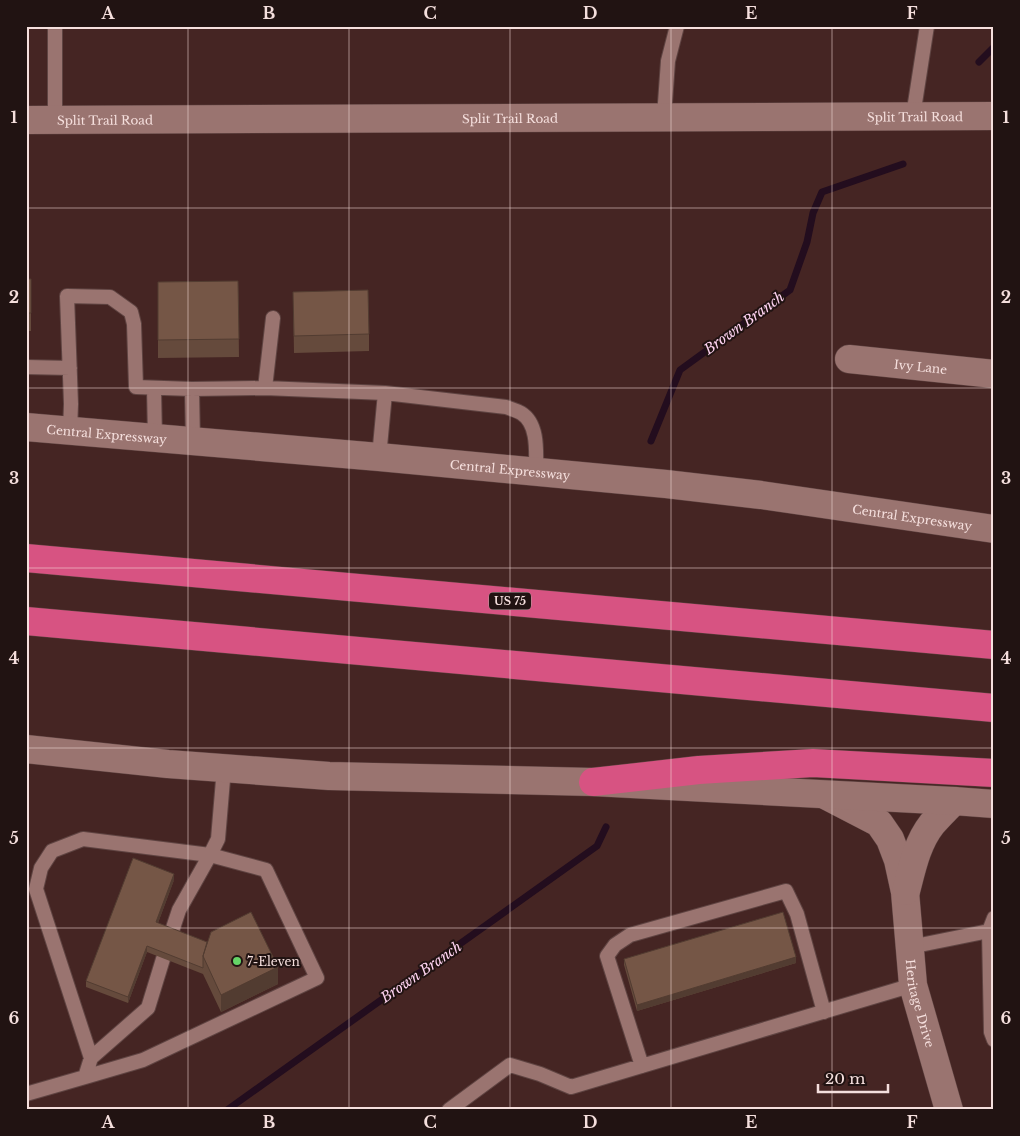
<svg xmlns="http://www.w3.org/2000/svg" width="1020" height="1136" font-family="'Libre Baskerville',serif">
<rect width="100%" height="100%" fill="#452523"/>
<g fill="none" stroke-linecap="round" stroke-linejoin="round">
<!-- stream -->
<path stroke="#230d1e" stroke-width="7" d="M 979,62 L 994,47
M 651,441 L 680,370 L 790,290 L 807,242 L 813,213 L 822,192 L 903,164
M 227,1110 L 597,846 L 606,827"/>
<defs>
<path id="service" d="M 55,26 L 55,120
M 913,116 L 927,26
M 664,117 L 668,61 L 677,26
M 273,318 L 265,388 L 385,393 L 379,457
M 26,367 L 70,368
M 154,389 L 155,438
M 192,389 L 265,388
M 385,393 L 506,407 C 511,409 516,410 521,413 C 539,424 536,453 536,471
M 70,431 L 71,404 L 67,296 L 110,297 L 131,312 L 134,324 L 136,387 L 192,389 L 193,442
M 989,931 L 991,1032 L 994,1040
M 910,947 L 989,931 L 994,918
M 91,1058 L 148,1008 L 163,959
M 642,1066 L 607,956 L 615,945 L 630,935 L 786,891 L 797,914 L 824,1012
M 85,1077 L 143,1060 L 317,978 L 266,870 L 210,855 L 179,910 L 171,934
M 26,1094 L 85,1077 L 91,1058 L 36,889 L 41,868 L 52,851 L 83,839 L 210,855 L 218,839 L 224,768
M 449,1110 L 510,1065 L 540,1074 L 571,1087 L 913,985"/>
<g id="minor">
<path id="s1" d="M 26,120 L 994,116"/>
<path id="s2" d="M 849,359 L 994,374"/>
<path id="s3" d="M 825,795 L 879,823 L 890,839 L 898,860 L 905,892 L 913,985 L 949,1110"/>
<path d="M 906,891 C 912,868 917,843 932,824 C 939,816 947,808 954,801"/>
</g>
<g id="secondary">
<path id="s4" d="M 26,427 L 379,457 L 666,484 L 761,495 L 994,529"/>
<path d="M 26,749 L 168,764 L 329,776 L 593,782 L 954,801 L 994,804"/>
</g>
<path id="motorway" d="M 26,558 L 994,645
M 26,621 L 994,708
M 593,782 L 699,770 L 813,763 L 994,773"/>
</defs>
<!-- service casing -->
<use href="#service" stroke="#5f4442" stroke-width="16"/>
<!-- minor casing -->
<use href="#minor" stroke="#5f4442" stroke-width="29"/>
<!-- secondary casing -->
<use href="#secondary" stroke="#5f4442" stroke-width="29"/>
<!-- motorway casing -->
<use href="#motorway" stroke="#5f4442" stroke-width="29"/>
<!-- service -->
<use href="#service" stroke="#9a7470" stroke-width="14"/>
<!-- minor -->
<use href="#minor" stroke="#9a7470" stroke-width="28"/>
<!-- secondary -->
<use href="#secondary" stroke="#9a7470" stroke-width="28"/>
<!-- motorway -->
<use href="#motorway" stroke="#d75382" stroke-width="28"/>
</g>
<!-- wall -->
<path fill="#654a3c" d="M 26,279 L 31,279 L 31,331 L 26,331 Z
M 238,281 L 239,357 L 158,358 L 158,282 Z
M 293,292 L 369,334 L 369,351 L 294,353 Z
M 174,880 L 158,923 L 278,984 L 221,1012 L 203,974 L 147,952 L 128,1003 L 86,987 L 86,981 Z
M 624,959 L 796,963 L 637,1011 L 624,965 Z"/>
<!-- shaded-wall -->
<path fill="#523c31" d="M 174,874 L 174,880 L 156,928 L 156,922 Z
M 147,946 L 147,952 L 128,1003 L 128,997 Z
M 796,957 L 796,963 L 637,1011 L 637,1005 Z
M 278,967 L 278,984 L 221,1012 L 221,995 Z"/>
<!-- building -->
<path fill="#755646" stroke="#523c31" d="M 26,279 L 31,279 L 31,313 L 26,313 Z
M 238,281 L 239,339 L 158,340 L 158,282 Z
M 368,290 L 369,334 L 294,336 L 293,292 Z
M 133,858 L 174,874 L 156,922 L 207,942 L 203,956 L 203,968 L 147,946 L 128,997 L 86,981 Z
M 251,912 L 278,967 L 221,995 L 203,956 L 211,932 Z
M 783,912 L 796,957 L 637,1005 L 624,959 Z"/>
<!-- grid -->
<path fill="none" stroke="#f5dfdd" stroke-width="1" stroke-opacity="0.55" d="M 188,26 L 188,1110M 349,26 L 349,1110M 510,26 L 510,1110M 671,26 L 671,1110M 832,26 L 832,1110M 26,208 L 994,208M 26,388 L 994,388M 26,568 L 994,568M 26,748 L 994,748M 26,928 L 994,928"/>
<!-- markers -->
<circle fill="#65d467" stroke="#211312" stroke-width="2" cx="237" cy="961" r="5"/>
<g text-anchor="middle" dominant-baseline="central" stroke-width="4" stroke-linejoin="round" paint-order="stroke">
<!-- shield labels -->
<rect fill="#211312" stroke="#b5a2a0" stroke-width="1" x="489" y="592.5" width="42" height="17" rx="4"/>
<g font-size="11" font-weight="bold" fill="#f5dfdd">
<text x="510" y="601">US 75</text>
</g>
<!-- street labels -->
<g font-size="12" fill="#f5dfdd" stroke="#211312">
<text stroke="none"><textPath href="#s1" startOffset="889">Split Trail Road</textPath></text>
<text stroke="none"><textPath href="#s1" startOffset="484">Split Trail Road</textPath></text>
<text stroke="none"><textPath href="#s1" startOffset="79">Split Trail Road</textPath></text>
<text stroke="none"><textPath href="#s2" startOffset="72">Ivy Lane</textPath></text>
<text stroke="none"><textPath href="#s4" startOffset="81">Central Expressway</textPath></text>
<text stroke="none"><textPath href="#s4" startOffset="486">Central Expressway</textPath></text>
<text stroke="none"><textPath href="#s4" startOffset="891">Central Expressway</textPath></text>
<text stroke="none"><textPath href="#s3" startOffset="248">Heritage Drive</textPath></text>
</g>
<!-- poi labels -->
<g font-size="12" fill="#f5dfdd" stroke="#211312" text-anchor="start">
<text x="247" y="961">7-Eleven</text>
</g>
<!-- water labels -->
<g font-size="14" font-style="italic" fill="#ffd4f2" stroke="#211312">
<text transform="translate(744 323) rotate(-36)">Brown Branch</text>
<text transform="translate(421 972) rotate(-35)">Brown Branch</text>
</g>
</g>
<!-- border -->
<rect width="1020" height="1136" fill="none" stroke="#211312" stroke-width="55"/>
<!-- scale -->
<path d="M818 1084v8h70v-8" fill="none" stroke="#f5dfdd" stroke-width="2.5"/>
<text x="825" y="1084" font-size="15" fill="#f5dfdd" stroke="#211312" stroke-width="4" paint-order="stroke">20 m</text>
<rect x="28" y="28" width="964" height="1080" fill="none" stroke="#f5dfdd" stroke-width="2"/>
<g font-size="16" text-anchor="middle" font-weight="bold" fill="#f5dfdd">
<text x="108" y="19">A</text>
<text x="269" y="19">B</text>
<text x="430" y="19">C</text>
<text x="590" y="19">D</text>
<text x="751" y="19">E</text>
<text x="912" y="19">F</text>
<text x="14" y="123">1</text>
<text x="1006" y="123">1</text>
<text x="14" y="303">2</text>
<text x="1006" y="303">2</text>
<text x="14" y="484">3</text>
<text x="1006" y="484">3</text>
<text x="14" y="664">4</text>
<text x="1006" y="664">4</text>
<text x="14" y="844">5</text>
<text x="1006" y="844">5</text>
<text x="14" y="1024">6</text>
<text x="1006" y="1024">6</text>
<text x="108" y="1128">A</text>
<text x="269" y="1128">B</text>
<text x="430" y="1128">C</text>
<text x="590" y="1128">D</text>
<text x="751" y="1128">E</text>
<text x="912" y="1128">F</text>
</g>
</svg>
